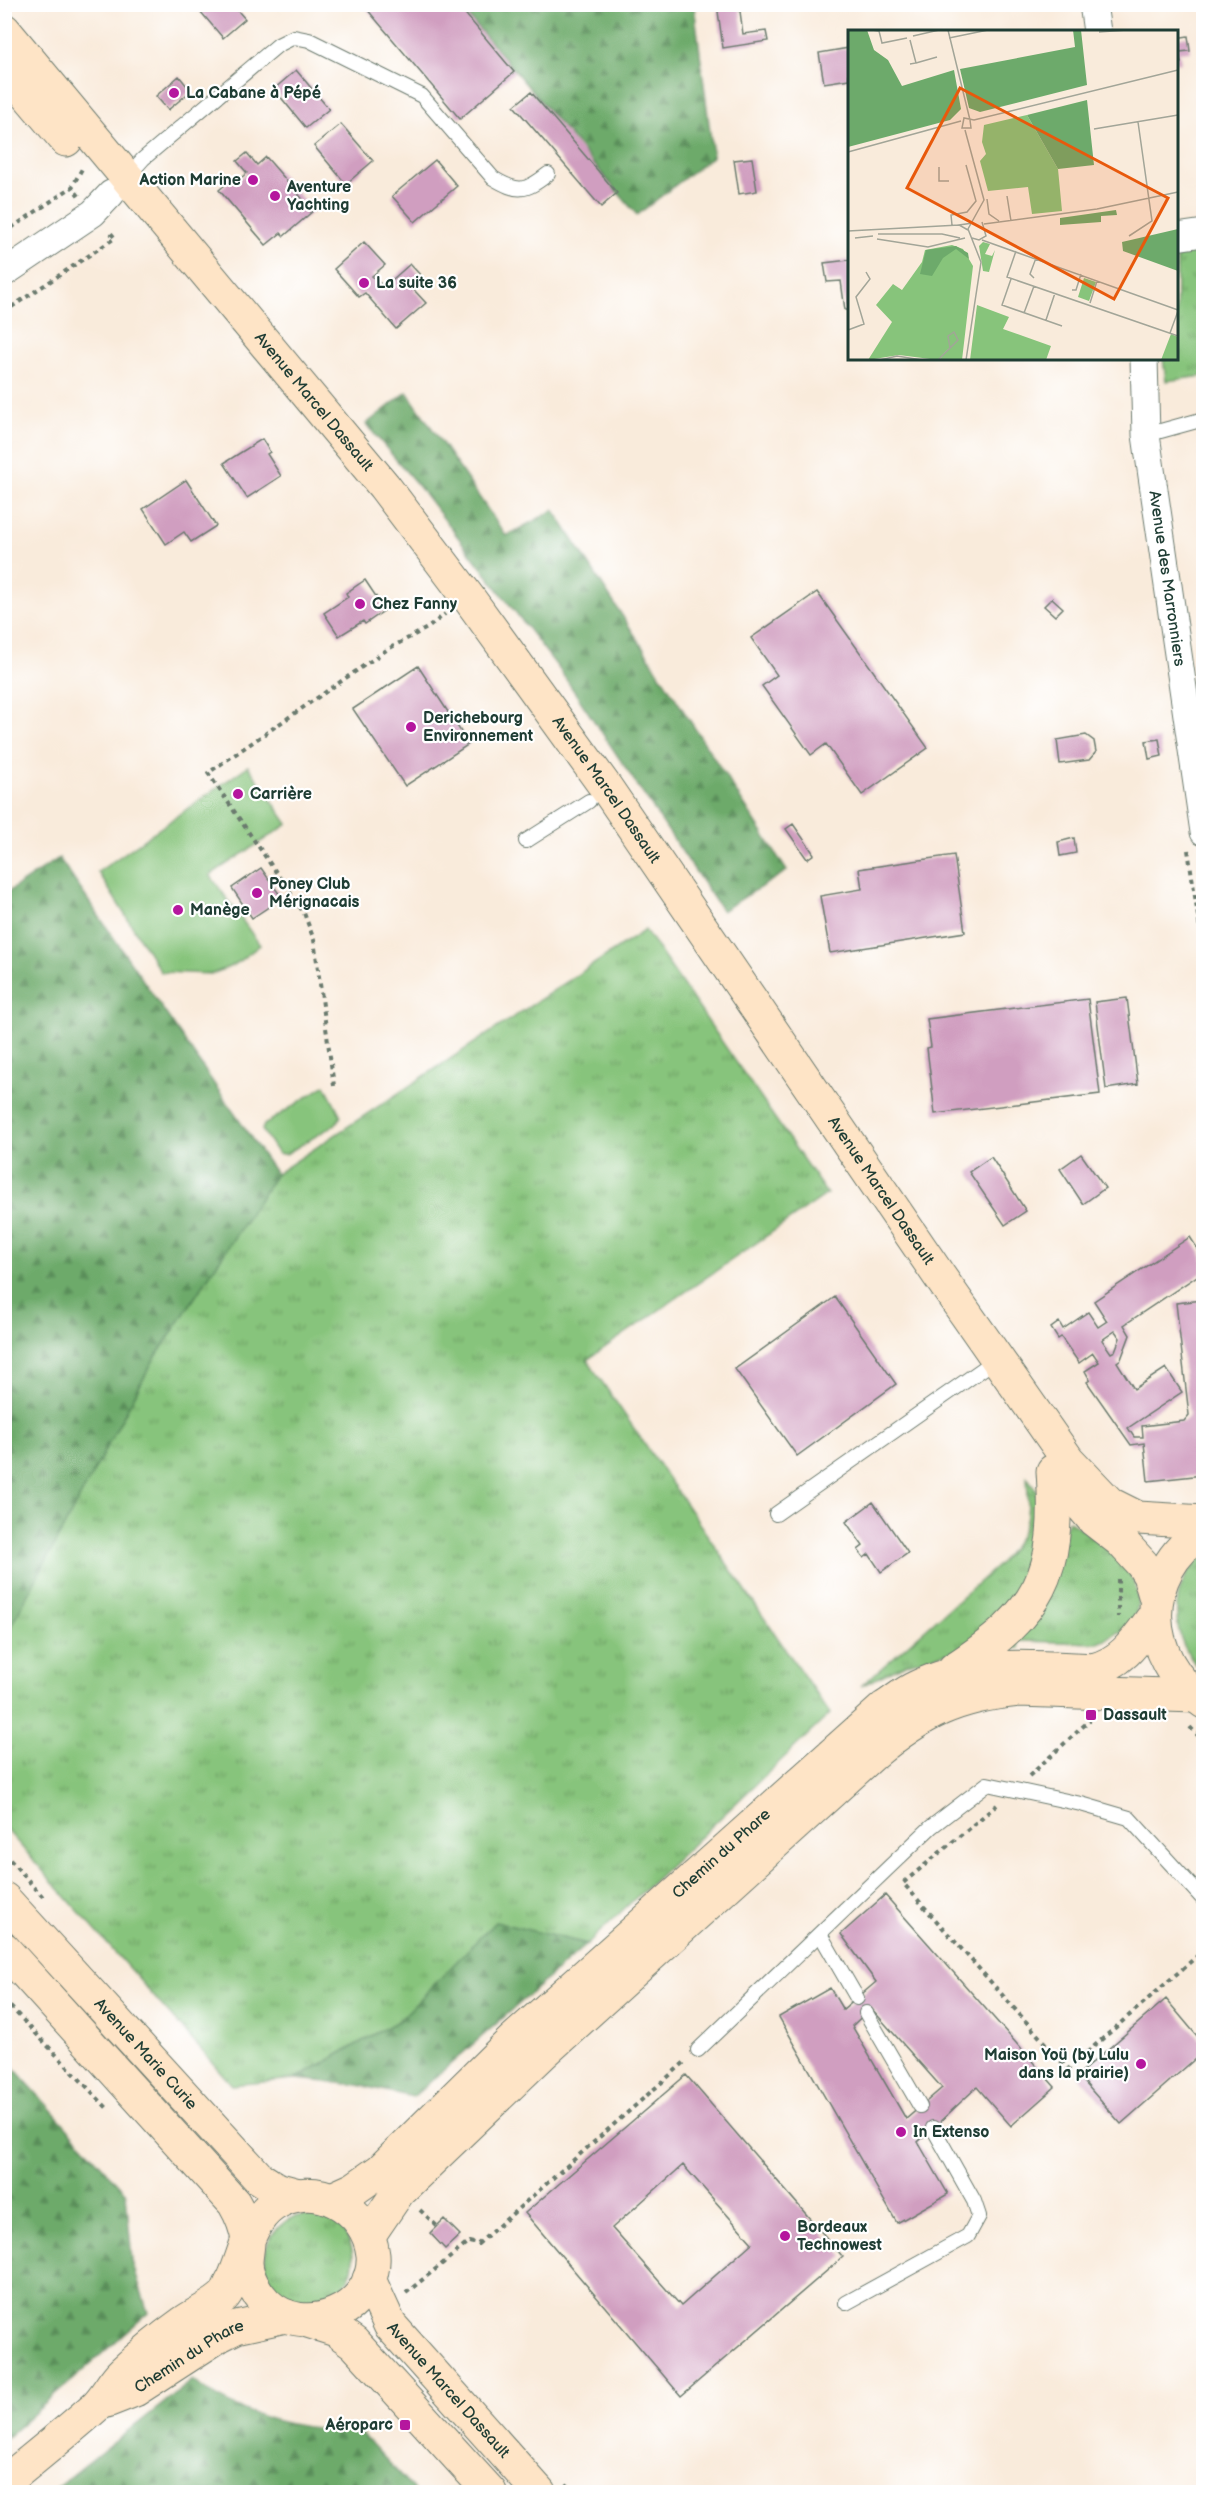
<svg xmlns="http://www.w3.org/2000/svg" width="1208" height="2497" font-family="'Balsamiq Sans',sans-serif">
<defs>
<pattern id="grass-tufts" width="24" height="20" patternUnits="userSpaceOnUse" patternTransform="scale(1.5)"><rect width="24" height="20" fill="#87c47b"/><path d="M3 7l-1-3M5 7V3M7 7l1-3M15 17l-1-3M17 17v-4M19 17l1-3" fill="none" stroke="#6ea066"/></pattern>
<pattern id="forest-firs" width="22" height="20" patternUnits="userSpaceOnUse" patternTransform="scale(1.5)"><rect width="22" height="20" fill="#6daa6b"/><path d="M5 1l3.5 6h-7zM16 11l3.5 6h-7z" fill="#598c59"/></pattern>
</defs>
<rect width="100%" height="100%" fill="#fff"/>
<filter id="ink" filterUnits="userSpaceOnUse"><feTurbulence type="fractalNoise" baseFrequency=".0167" numOctaves="2"/><feDisplacementMap in="SourceGraphic" scale="12" xChannelSelector="R" yChannelSelector="G"/><feConvolveMatrix kernelMatrix="1 2 1 2 8 2 1 2 1" color-interpolation-filters="sRGB"/></filter>
<filter id="wash" filterUnits="userSpaceOnUse"><feTurbulence type="fractalNoise" baseFrequency=".008" numOctaves="4" result="noise"/><feDisplacementMap in="SourceGraphic" scale="24" xChannelSelector="R" yChannelSelector="G"/><feGaussianBlur stdDeviation="1.35" result="paint"/><feColorMatrix in="noise" values="0 0 0 0 0 0 0 0 0 0 0 0 0 0 0 0 0 1.4 0 .05"/><feComposite in="paint" operator="in"/></filter>
<g filter="url(#wash)">
<rect width="100%" height="100%" fill="#f9ebdb"/>
<!-- grass -->
<path fill="url(#grass-tufts)" stroke="#538058" stroke-width="1.5" d="M 1203,249 L 1203,376 L 1166,381 L 1163,359 L 1176,358 L 1177,253 Z
M 645,930 L 827,1194 L 587,1360 L 830,1714 L 587,1944 L 495,1922 L 400,2020 L 295,2079 L 232,2085 L 5,1828 L 4,1638 L 153,1361 L 276,1174 Z
M 1027,1477 L 1049,1508 L 1042,1567 L 973,1646 L 907,1663 L 861,1686 L 996,1567 C 1027,1533 1030,1523 1027,1477 Z
M 1069,1520 C 1097,1542 1151,1573 1135,1616 C 1133,1622 1128,1628 1125,1633 L 1117,1632 L 1108,1639 L 1098,1643 L 1019,1641 L 1019,1648 L 999,1649 Z
M 1203,1555 L 1203,1673 C 1170,1639 1166,1589 1203,1555 Z
M265 2259a44 44 0 1 1 88 0a44 44 0 1 1-88 0Z"/>
<!-- forest -->
<path fill="url(#forest-firs)" stroke="#467450" stroke-width="1.5" d="M 459,5 L 694,5 L 713,156 L 637,215 Z
M 407,392 L 506,536 L 554,510 L 787,871 L 722,911 L 559,669 L 421,489 L 366,424 Z
M 59,858 L 276,1174 L 153,1361 L 5,1637 L 5,894 Z
M 495,1922 L 587,1944 L 413,2097 L 358,2085 L 295,2079 L 400,2020 Z
M 5,2058 L 126,2193 L 132,2261 L 148,2313 L 5,2439 Z
M 193,2380 C 232,2413 306,2435 356,2427 L 416,2492 L 51,2492 Z"/>
<!-- garden -->
<path fill="#87c47b" stroke="#538058" stroke-width="1.5" d="M 248,766 L 288,824 L 210,875 L 260,945 L 234,965 L 212,974 L 161,972 L 98,872 Z
M 325,1085 L 341,1116 L 336,1124 L 286,1154 L 278,1154 L 262,1130 L 264,1125 Z"/>
<g id="blocks">
<!-- building -->
<path fill="#d09ec0" fill-rule="evenodd" d="M 194,4 L 232,4 L 245,19 L 223,38 Z
M 369,4 L 457,4 L 514,72 L 460,119 L 366,8 Z
M 717,4 L 739,4 L 743,34 L 766,31 L 768,41 L 723,48 Z
M 1188,36 L 1190,51 L 1179,52 L 1181,63 L 1176,64 L 1176,38 Z
M 849,48 L 849,79 L 824,83 L 819,53 Z
M 296,70 L 329,109 L 306,128 L 274,89 Z
M 179,76 L 191,91 L 168,110 L 156,96 Z
M 531,92 L 617,193 L 601,207 L 514,106 Z
M 341,124 L 373,161 L 346,184 L 314,146 Z
M 247,153 L 257,165 L 266,157 L 313,211 L 284,236 L 281,233 L 266,245 L 219,190 L 234,177 L 237,181 L 247,173 L 237,161 Z
M 752,158 L 757,191 L 739,194 L 734,160 Z
M 435,160 L 457,186 L 415,222 L 392,196 Z
M 364,242 L 385,265 L 372,276 L 384,287 L 410,264 L 424,279 L 414,290 L 426,303 L 396,329 L 365,293 L 359,297 L 334,269 Z
M 849,260 L 849,310 L 845,310 L 841,281 L 827,282 L 824,263 Z
M 262,439 L 270,452 L 267,454 L 281,476 L 247,498 L 224,463 Z
M 186,480 L 216,526 L 191,542 L 184,532 L 166,544 L 143,509 Z
M 365,580 L 385,610 L 365,624 L 363,621 L 339,636 L 324,613 L 348,597 L 346,593 Z
M 817,592 L 928,748 L 862,795 L 826,744 L 811,755 L 762,686 L 777,675 L 751,638 Z
M 1052,598 L 1063,608 L 1055,616 L 1044,606 Z
M 418,666 L 469,744 L 405,786 L 353,709 Z
M 1086,735 L 1094,741 L 1096,752 L 1089,760 L 1060,764 L 1057,740 Z
M 1159,739 L 1162,756 L 1149,759 L 1146,741 Z
M 793,824 L 814,854 L 807,859 L 786,829 Z
M 1074,838 L 1076,853 L 1060,856 L 1058,842 Z
M 954,855 L 965,932 L 830,953 L 820,896 L 862,889 L 859,869 Z
M 261,868 L 282,898 L 252,918 L 232,888 Z
M 1127,998 L 1138,1084 L 1106,1089 L 1095,1002 Z
M 1088,999 L 1100,1094 L 935,1114 L 927,1048 L 931,1047 L 927,1019 Z
M 1081,1154 L 1105,1188 L 1083,1204 L 1060,1169 Z
M 991,1157 L 1026,1211 L 1005,1225 L 969,1172 Z
M 1190,1237 L 1203,1257 L 1203,1272 L 1124,1325 L 1130,1335 L 1121,1359 L 1117,1362 L 1134,1389 L 1166,1368 L 1182,1392 L 1128,1428 L 1134,1437 L 1143,1437 L 1142,1426 L 1184,1421 L 1189,1415 L 1176,1303 L 1203,1300 L 1203,1475 L 1148,1481 L 1144,1443 L 1131,1445 L 1087,1382 L 1090,1380 L 1085,1371 L 1099,1362 L 1093,1353 L 1079,1363 L 1061,1337 L 1058,1339 L 1051,1328 L 1059,1322 L 1063,1329 L 1088,1312 L 1098,1327 L 1107,1321 L 1094,1301 ZM 1115,1331 L 1120,1338 L 1115,1351 L 1111,1353 L 1102,1340 Z
M 835,1297 L 896,1384 L 797,1456 L 735,1369 Z
M 873,1502 L 908,1553 L 881,1572 L 869,1554 L 864,1558 L 858,1550 L 863,1546 L 846,1522 Z
M 885,1895 L 1055,2087 L 1011,2126 L 977,2087 L 918,2142 L 948,2194 L 897,2223 L 779,2017 L 830,1988 L 843,2010 L 876,1982 L 841,1934 ZM 871,2008 L 942,2088 L 906,2119 L 852,2026 Z
M 1166,1999 L 1203,2043 L 1203,2052 L 1121,2124 L 1078,2075 Z
M 686,2075 L 843,2257 L 681,2396 L 525,2213 ZM 683,2165 L 752,2243 L 681,2306 L 612,2228 Z
M 444,2219 L 460,2235 L 445,2249 L 430,2233 Z"/>
</g>
</g>
<g filter="url(#ink)">
<use href="#blocks" fill-opacity="0" stroke="#6b7a6e" stroke-width="1.5"/>
<g fill="none" stroke-linecap="round" stroke-linejoin="round">
<defs>
<path id="lane" d="M 127,177 L 143,159 L 278,45 L 294,37 L 309,40 L 422,96 L 493,178 C 518,193 525,192 548,174
M 1146,435 L 1204,419
M 526,841 L 589,801
M 776,1514 L 997,1359
M 820,1934 L 857,1998
M 866,2013 L 920,2106
M 698,2050 L 931,1827 L 987,1784 L 1081,1804 L 1129,1818 L 1204,1900
M 846,2303 L 968,2236 L 979,2216 L 974,2201 L 933,2128"/>
<g id="street">
<path d="M 1093,4 L 1097,32"/>
<path d="M 1176,237 L 1204,233"/>
<path d="M 4,273 L 93,213 L 111,194"/>
<path id="s1" d="M 1144,358 L 1146,435 L 1204,832"/>
</g>
<g id="secondary">
<path id="s2" d="M 4,30 L 384,486 L 468,597 L 607,789 L 940,1277 L 1068,1460 L 1110,1504 L 1138,1518 L 1204,1522"/>
<path d="M 4,67 L 66,140"/>
<path d="M 1063,1484 L 1094,1520 L 1121,1541 L 1142,1564 L 1149,1575 L 1156,1599"/>
<path d="M 1204,1531 C 1138,1572 1141,1659 1204,1702"/>
<path d="M 954,1669 C 1041,1612 1060,1575 1053,1471"/>
<path id="s3" d="M 4,1899 L 259,2178 L 276,2189 L 298,2195"/>
<path d="M 4,1949 L 234,2203 C 241,2215 246,2226 248,2241 C 248,2248 246,2256 246,2263 C 247,2278 256,2293 266,2303 C 304,2341 377,2310 373,2255 C 368,2207 314,2177 273,2205 C 248,2222 245,2255 233,2280 C 230,2284 228,2292 224,2296 C 213,2307 195,2314 183,2323 C 162,2338 141,2355 123,2372 C 112,2382 106,2397 95,2407 C 66,2433 34,2458 4,2483"/>
<path id="s4" d="M 332,2199 L 354,2189 L 381,2170 L 513,2040 L 884,1708 C 894,1702 904,1693 915,1688 C 971,1660 1032,1667 1093,1670 C 1124,1662 1137,1639 1155,1615"/>
<path d="M 369,2235 L 399,2191 L 542,2054 L 874,1753 C 922,1713 956,1696 1019,1690 L 1195,1696"/>
<path id="s5" d="M 369,2279 L 390,2325 L 539,2492"/>
<path d="M 308,2321 L 336,2330 L 354,2343 L 490,2492"/>
<path id="s6" d="M 107,2401 L 135,2390 L 220,2335 L 236,2327 L 286,2316"/>
</g>
</defs>
<!-- lane casing -->
<use href="#lane" stroke="#6b7a6e" stroke-width="16"/>
<!-- street casing -->
<use href="#street" stroke="#6b7a6e" stroke-width="29"/>
<!-- secondary casing -->
<use href="#secondary" stroke="#6b7a6e" stroke-width="35"/>
<!-- path -->
<path stroke="#6b7a6e" stroke-width="4" stroke-dasharray="4.5 4.5" stroke-linecap="butt" d="M 79,196 L 72,187 L 83,167
M 4,233 L 72,187
M 4,312 L 115,238 L 109,231
M 1188,850 L 1204,956
M 334,1086 L 314,940 L 304,913 L 208,773 L 388,649 L 429,627 L 445,614
M 1118,1579 L 1118,1617
M 1190,1727 L 1204,1742
M 1029,1776 L 1090,1720
M 997,1805 L 903,1883 L 1068,2069 L 1204,1950
M 4,1853 L 43,1897
M 4,2000 L 107,2108
M 420,2210 L 437,2226
M 406,2293 L 469,2242 L 478,2244 L 686,2061
M 566,2484 L 574,2492"/>
<!-- lane -->
<use href="#lane" stroke="#fff" stroke-width="14"/>
<!-- street -->
<use href="#street" stroke="#fff" stroke-width="27"/>
<!-- secondary -->
<use href="#secondary" stroke="#fee4c6" stroke-width="33"/>
</g>
</g>
<!-- markers -->
<g fill="#b5179e" stroke="#fff" stroke-width="2">
<circle cx="174" cy="93" r="6"/>
<circle cx="253" cy="180" r="6"/>
<circle cx="275" cy="196" r="6"/>
<circle cx="364" cy="283" r="6"/>
<circle cx="360" cy="604" r="6"/>
<circle cx="411" cy="727" r="6"/>
<circle cx="238" cy="794" r="6"/>
<circle cx="257" cy="893" r="6"/>
<circle cx="178" cy="910" r="6"/>
<rect x="1085" y="1709" width="12" height="12" rx="3"/>
<circle cx="1141" cy="2064" r="6"/>
<circle cx="901" cy="2132" r="6"/>
<circle cx="785" cy="2236" r="6"/>
<rect x="399" y="2419" width="12" height="12" rx="3"/>
</g>
<g text-anchor="middle" dominant-baseline="central" stroke-width="4.5" stroke-linejoin="round" paint-order="stroke">
<!-- poi labels -->
<g font-size="16" font-weight="bold" fill="#1f3d34" stroke="#fff" text-anchor="start">
<text x="186" y="93">La Cabane à Pépé</text>
<text x="241" y="180" text-anchor="end">Action Marine</text>
<text x="287" y="187">Aventure<tspan x="287" dy="18">Yachting</tspan></text>
<text x="376" y="283">La suite 36</text>
<text x="372" y="604">Chez Fanny</text>
<text x="423" y="718">Derichebourg<tspan x="423" dy="18">Environnement</tspan></text>
<text x="250" y="794">Carrière</text>
<text x="269" y="884">Poney Club<tspan x="269" dy="18">Mérignacais</tspan></text>
<text x="190" y="910">Manège</text>
<text x="1103" y="1715">Dassault</text>
<text x="1129" y="2055" text-anchor="end">Maison Yoü (by Lulu<tspan x="1129" dy="18">dans la prairie)</tspan></text>
<text x="913" y="2132">In Extenso</text>
<text x="797" y="2227">Bordeaux<tspan x="797" dy="18">Technowest</tspan></text>
<text x="393" y="2425" text-anchor="end">Aéroparc</text>
</g>
<!-- street labels -->
<g font-size="16" fill="#1f3d34" stroke="#fff">
<text stroke="none"><textPath href="#s2" startOffset="484">Avenue Marcel Dassault</textPath></text>
<text stroke="none"><textPath href="#s1" startOffset="222">Avenue des Marronniers</textPath></text>
<text stroke="none"><textPath href="#s2" startOffset="970">Avenue Marcel Dassault</textPath></text>
<text stroke="none"><textPath href="#s2" startOffset="1456">Avenue Marcel Dassault</textPath></text>
<text stroke="none"><textPath href="#s4" startOffset="522">Chemin du Phare</textPath></text>
<text stroke="none"><textPath href="#s3" startOffset="210">Avenue Marie Curie</textPath></text>
<text stroke="none"><textPath href="#s6" startOffset="94">Chemin du Phare</textPath></text>
<text stroke="none"><textPath href="#s5" startOffset="138">Avenue Marcel Dassault</textPath></text>
</g>
</g>
<!-- overview -->
<g transform="translate(848 30)">
<rect width="330" height="330" fill="#f9ebdb"/>
<path d="M 179,85 L 210,139 L 214,181 L 184,184 L 180,157 L 140,161 L 132,131 L 138,124 L 134,112 L 136,95 ZM 135,212 L 142,214 L 137,224 L 144,226 L 147,220 L 141,242 L 135,241 L 131,216 ZM 104,215 L 115,219 L 125,236 L 114,330 L 91,330 L 101,318 L 90,330 L 51,325 L 20,330 L 44,292 L 28,275 L 45,254 L 54,260 L 74,232 L 77,220 ZM 236,248 L 248,252 L 241,271 L 230,267 ZM 129,275 L 161,287 L 155,299 L 203,316 L 198,330 L 122,330 ZM 323,304 L 330,307 L 330,330 L 313,330 Z" fill="#87c47b"/>
<path d="M 0,0 L 19,0 L 26,20 L 40,30 L 54,56 L 106,40 L 113,79 L 102,90 L 0,117 ZM 225,0 L 233,0 L 239,55 L 132,82 L 121,78 L 112,39 L 227,17 ZM 239,70 L 246,135 L 210,139 L 179,85 ZM 268,180 L 269,185 L 253,186 L 253,192 L 212,195 L 212,188 ZM 330,199 L 330,241 L 275,221 L 274,212 ZM 108,216 L 120,223 L 121,229 L 108,219 L 95,228 L 84,246 L 72,244 L 78,220 Z" fill="#6daa6b"/>
<path fill="none" stroke="#a2a598" stroke-width="1.5" d="M 24,0 L 31,1 L 34,13 L 59,8M 100,0 L 122,90M 251,2 L 279,0M 65,6 L 91,0M 101,8 L 140,0M 68,33 L 89,27M 62,34 L 68,33 L 62,10M 122,90 L 123,98 L 114,98 L 116,88 L 126,90 L 330,40M 246,99 L 330,85M 117,100 L 136,170 L 120,199 L 133,232 L 118,330M 0,122 L 113,91M 91,137 L 91,151 L 101,151M 159,166 L 163,191M 139,169 L 141,184 L 151,191M 136,194 L 249,179 L 330,162M 104,195 L 103,185 L 119,182 L 128,171 L 118,135M 120,200 L 111,195 L 125,193M 0,201 L 111,195M 30,204 L 94,204 L 112,208M 281,206 L 304,191 L 290,92M 7,208 L 25,206M 124,208 L 131,210 L 138,206 L 134,192M 29,209 L 80,217 L 117,208M 134,210 L 330,280M 168,221 L 159,247 L 330,306M 186,248 L 182,244 L 188,228M 163,249 L 154,275 L 214,296M 224,260 L 228,260 L 233,244M 242,273 L 249,251M 176,283 L 186,256M 198,290 L 207,263M 0,300 L 16,294 L 8,267 L 22,249 L 18,242M 322,303 L 330,281M 32,330 L 49,326 L 74,330M 90,330 L 110,310 L 106,302 L 100,306 L 102,318"/>
<path fill="#e8590c" fill-opacity="0.15" stroke="#e8590c" stroke-width="3" d="M 112,58 L 320,168 L 266,269 L 59,158 Z"/>
<rect width="330" height="330" fill="none" stroke="#1f3d34" stroke-width="3"/>
</g>
<!-- margin -->
<rect width="1208" height="2497" fill="none" stroke="#fff" stroke-width="24"/>
</svg>
